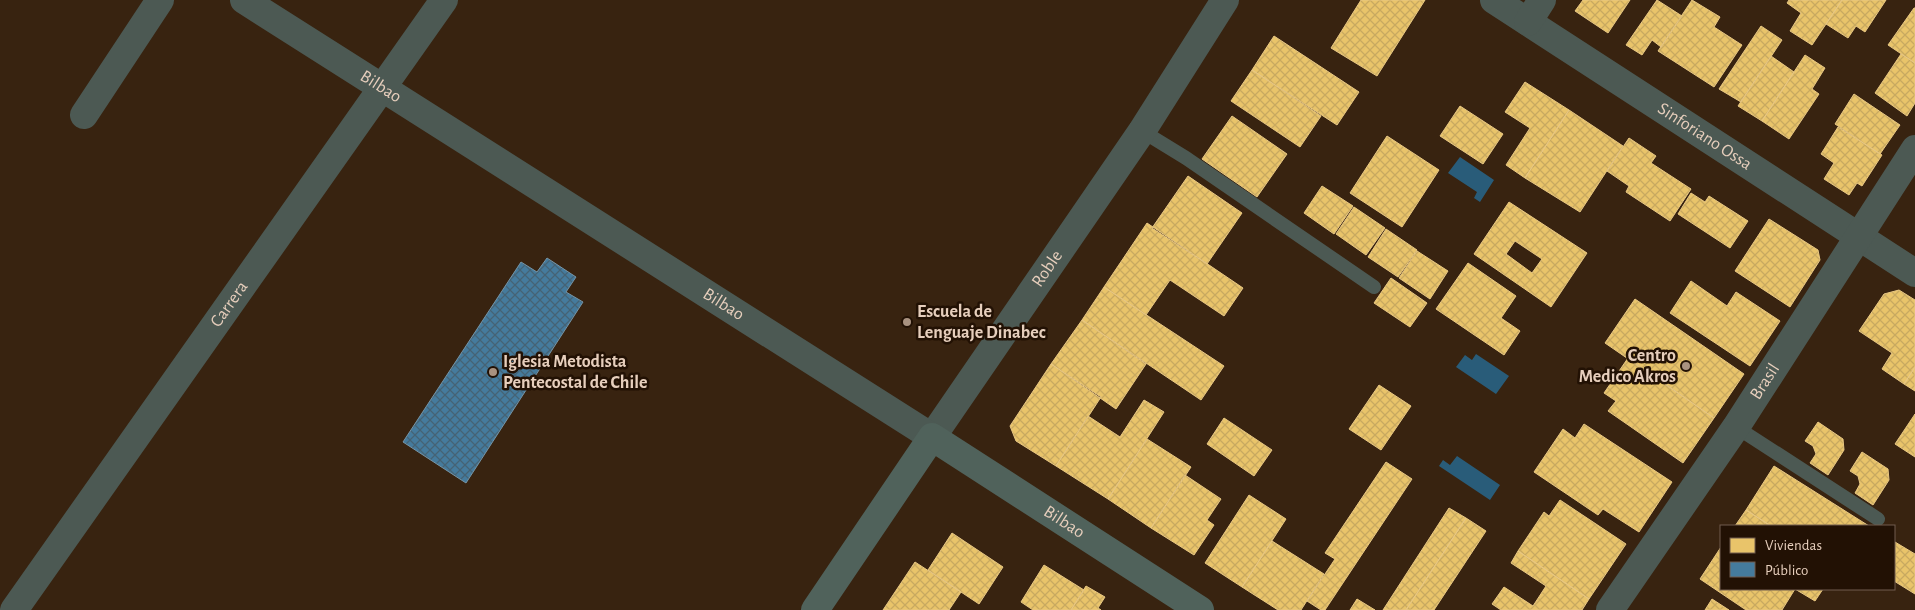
<svg xmlns="http://www.w3.org/2000/svg" width="1915" height="610" font-family="'Alegreya Sans',sans-serif">
<defs>
<pattern id="homes-cross-hatch" width="8" height="8" patternUnits="userSpaceOnUse" patternTransform="scale(1.25)"><rect width="8" height="8" fill="#e9c46a"/><path d="M0 0l8 8M0 8l8-8" fill="none" stroke="#c8a960"/></pattern>
<pattern id="public-cross-hatch" width="8" height="8" patternUnits="userSpaceOnUse" patternTransform="scale(1.25)"><rect width="8" height="8" fill="#457b9d"/><path d="M0 0l8 8M0 8l8-8" fill="none" stroke="#456375"/></pattern>
</defs>
<rect width="100%" height="100%" fill="#382310"/>
<!-- water -->
<path fill="#295c79" d="M 1460,157 L 1494,180 L 1480,202 L 1474,198 L 1477,192 L 1448,173 Z
M 1476,354 L 1509,376 L 1496,394 L 1456,367 L 1465,355 L 1472,360 Z
M 1457,456 L 1500,485 L 1490,500 L 1439,466 L 1443,460 L 1450,465 Z"/>
<!-- homes -->
<path fill="url(#homes-cross-hatch)" stroke="#e8c783" fill-rule="evenodd" d="M 1361,0 L 1425,0 L 1377,76 L 1331,48 Z
M 1583,0 L 1630,0 L 1608,33 L 1575,11 Z
M 1657,0 L 1682,16 L 1661,47 L 1652,40 L 1642,55 L 1626,45 Z
M 1692,0 L 1720,17 L 1714,27 L 1742,45 L 1714,87 L 1658,51 Z
M 1789,0 L 1842,0 L 1812,45 L 1790,31 L 1801,13 L 1787,3 Z
M 1842,0 L 1886,0 L 1865,32 L 1856,26 L 1848,38 L 1826,24 Z
M 1914,8 L 1915,8 L 1915,63 L 1888,45 Z
M 1761,26 L 1782,40 L 1741,102 L 1719,89 Z
M 1274,36 L 1359,92 L 1337,125 L 1252,70 Z
M 1901,54 L 1915,63 L 1915,103 L 1907,116 L 1875,93 Z
M 1805,55 L 1825,68 L 1812,89 L 1819,94 L 1789,139 L 1762,121 Z
M 1771,56 L 1794,72 L 1762,121 L 1738,106 Z
M 1252,70 L 1321,116 L 1300,147 L 1231,101 Z
M 1525,82 L 1569,110 L 1525,178 L 1506,165 L 1530,128 L 1505,112 Z
M 1854,94 L 1900,125 L 1880,154 L 1835,124 Z
M 1460,106 L 1503,134 L 1483,164 L 1440,136 Z
M 1569,110 L 1623,146 L 1580,212 L 1525,178 Z
M 1232,116 L 1287,154 L 1257,197 L 1202,159 Z
M 1838,127 L 1882,155 L 1862,186 L 1857,183 L 1849,195 L 1824,179 L 1834,163 L 1821,154 Z
M 1387,136 L 1439,170 L 1402,227 L 1350,193 Z
M 1629,138 L 1656,156 L 1651,163 L 1691,189 L 1670,221 L 1626,192 L 1629,186 L 1607,171 Z
M 1188,176 L 1242,213 L 1207,264 L 1152,228 Z
M 1322,186 L 1353,206 L 1334,234 L 1304,213 Z
M 1691,193 L 1705,202 L 1709,196 L 1748,221 L 1730,248 L 1678,214 Z
M 1509,202 L 1587,253 L 1551,307 L 1474,254 ZM 1515,241 L 1542,259 L 1532,273 L 1506,254 Z
M 1354,207 L 1385,228 L 1366,255 L 1336,234 Z
M 1769,219 L 1818,250 L 1820,260 L 1790,307 L 1735,271 Z
M 1147,223 L 1243,288 L 1224,316 L 1170,280 L 1146,315 L 1104,287 Z
M 1386,229 L 1417,250 L 1398,277 L 1368,257 Z
M 1417,251 L 1448,271 L 1430,299 L 1399,278 Z
M 1468,263 L 1516,296 L 1501,318 L 1520,331 L 1504,355 L 1436,309 Z
M 1391,278 L 1427,303 L 1410,327 L 1374,303 Z
M 1691,281 L 1727,306 L 1736,292 L 1780,321 L 1750,366 L 1670,313 Z
M 1104,287 L 1224,366 L 1201,400 L 1082,320 Z
M 1899,290 L 1915,300 L 1915,367 L 1904,384 L 1882,369 L 1892,353 L 1859,331 L 1884,294 Z
M 1635,299 L 1744,374 L 1714,418 L 1605,343 Z
M 1082,320 L 1146,364 L 1116,409 L 1051,364 Z
M 1628,358 L 1714,418 L 1683,463 L 1608,411 L 1616,401 L 1604,393 Z
M 1051,364 L 1101,397 L 1056,466 L 1016,441 L 1010,426 Z
M 1915,367 L 1915,391 L 1904,384 Z
M 1379,385 L 1411,406 L 1381,450 L 1349,429 Z
M 1144,400 L 1164,412 L 1108,499 L 1056,466 L 1088,416 L 1120,437 Z
M 1915,414 L 1915,457 L 1895,444 Z
M 1224,418 L 1272,450 L 1254,476 L 1207,444 Z
M 1818,422 L 1843,439 L 1844,450 L 1828,475 L 1810,463 L 1816,454 L 1813,446 L 1805,441 Z
M 1584,424 L 1672,482 L 1639,532 L 1603,509 L 1598,515 L 1534,472 L 1563,429 L 1575,438 Z
M 1147,439 L 1191,467 L 1151,528 L 1108,499 Z
M 1862,452 L 1888,469 L 1889,480 L 1873,505 L 1855,493 L 1860,484 L 1858,476 L 1850,471 Z
M 1386,462 L 1412,479 L 1325,610 L 1321,610 L 1307,601 L 1335,559 L 1325,553 Z
M 1774,466 L 1869,526 L 1771,526 L 1746,510 Z
M 1185,475 L 1221,499 L 1207,520 L 1214,525 L 1194,555 L 1151,528 Z
M 1249,495 L 1286,519 L 1242,587 L 1205,563 Z
M 1560,500 L 1626,544 L 1589,599 L 1518,551 L 1544,512 L 1549,516 Z
M 1449,508 L 1466,518 L 1406,610 L 1383,610 Z
M 1746,510 L 1771,526 L 1735,526 Z
M 1466,518 L 1486,531 L 1434,610 L 1406,610 Z
M 952,533 L 1003,567 L 979,604 L 928,570 Z
M 1272,541 L 1324,574 L 1301,610 L 1278,610 L 1242,587 Z
M 1895,542 L 1915,554 L 1915,594 L 1894,581 Z
M 1721,547 L 1721,589 L 1795,589 L 1782,610 L 1746,610 L 1700,579 Z
M 1518,551 L 1589,599 L 1582,610 L 1501,610 L 1492,604 L 1504,587 L 1533,606 L 1546,586 L 1511,563 Z
M 915,562 L 961,592 L 949,610 L 883,610 Z
M 1044,565 L 1084,590 L 1071,610 L 1033,610 L 1021,602 Z
M 1086,586 L 1105,597 L 1098,608 L 1101,610 L 1071,610 Z
M 1795,589 L 1823,589 L 1815,601 Z
M 1357,599 L 1375,610 L 1350,610 Z
M 1712,599 L 1729,610 L 1705,610 Z"/>
<!-- public -->
<path fill="url(#public-cross-hatch)" stroke="#7594a6" d="M 547,258 L 576,277 L 566,292 L 583,302 L 466,483 L 403,442 L 521,262 L 537,272 Z"/>
<g fill="none" stroke-linecap="round" stroke-linejoin="round">
<!-- service -->
<path stroke="#4c5953" stroke-width="14" d="M 1142,131 L 1186,158 L 1374,287
M 1736,427 L 1878,519"/>
<!-- minor -->
<g stroke="#4c5953" stroke-width="28">
<path id="s1" d="M 1494,0 L 1915,273"/>
<path d="M 1528,22 L 1542,0"/>
<path d="M 84,115 L 160,0"/>
<path id="s2" d="M 932,437 L 1142,131 L 1225,0"/>
<path id="s3" d="M 1610,610 L 1736,427 L 1915,149"/>
</g>
<!-- tertiary -->
<g stroke="#4c5953" stroke-width="28">
<path id="s4" d="M 244,0 L 932,437"/>
<path id="s5" d="M 14,610 L 444,0"/>
</g>
<!-- secondary -->
<path stroke="#50625b" stroke-width="28" id="s6" d="M 815,610 L 932,437 L 1200,610"/>
</g>
<!-- markers -->
<g fill="#a99280" stroke="#221104" stroke-width="2">
<circle cx="907" cy="322" r="5"/>
<circle cx="1686" cy="366" r="5"/>
<circle cx="493" cy="372" r="5"/>
</g>
<g text-anchor="middle" dominant-baseline="central" stroke-width="5" stroke-linejoin="round" paint-order="stroke">
<!-- street labels -->
<g font-size="18" fill="#e6cebc" stroke="#221104">
<text stroke="none"><textPath href="#s4" startOffset="162">Bilbao</textPath></text>
<text stroke="none"><textPath href="#s1" startOffset="251">Sinforiano Ossa</textPath></text>
<text stroke="none"><textPath href="#s2" startOffset="204">Roble</textPath></text>
<text stroke="none"><textPath href="#s4" startOffset="568">Bilbao</textPath></text>
<text stroke="none"><textPath href="#s5" startOffset="374">Carrera</textPath></text>
<text stroke="none"><textPath href="#s3" startOffset="276">Brasil</textPath></text>
<text stroke="none"><textPath href="#s6" startOffset="366">Bilbao</textPath></text>
</g>
<!-- poi labels -->
<g font-size="18" font-weight="bold" fill="#e6cebc" stroke="#221104" text-anchor="start">
<text x="917" y="312">Escuela de<tspan x="917" dy="21">Lenguaje Dinabec</tspan></text>
<text x="1676" y="356" text-anchor="end">Centro<tspan x="1676" dy="21">Medico Akros</tspan></text>
<text x="503" y="362">Iglesia Metodista<tspan x="503" dy="21">Pentecostal de Chile</tspan></text>
</g>
</g>
<!-- legend -->
<rect x="1720" y="525" width="175" height="65" fill="#221104" stroke="#705d4e"/>
<rect x="1730" y="538" width="25" height="15" fill="#e9c46a" stroke="#705d4e"/>
<text x="1765" y="550" font-size="15" fill="#e6cebc">Viviendas</text>
<rect x="1730" y="562" width="25" height="15" fill="#457b9d" stroke="#705d4e"/>
<text x="1765" y="575" font-size="15" fill="#e6cebc">Público</text>
</svg>
